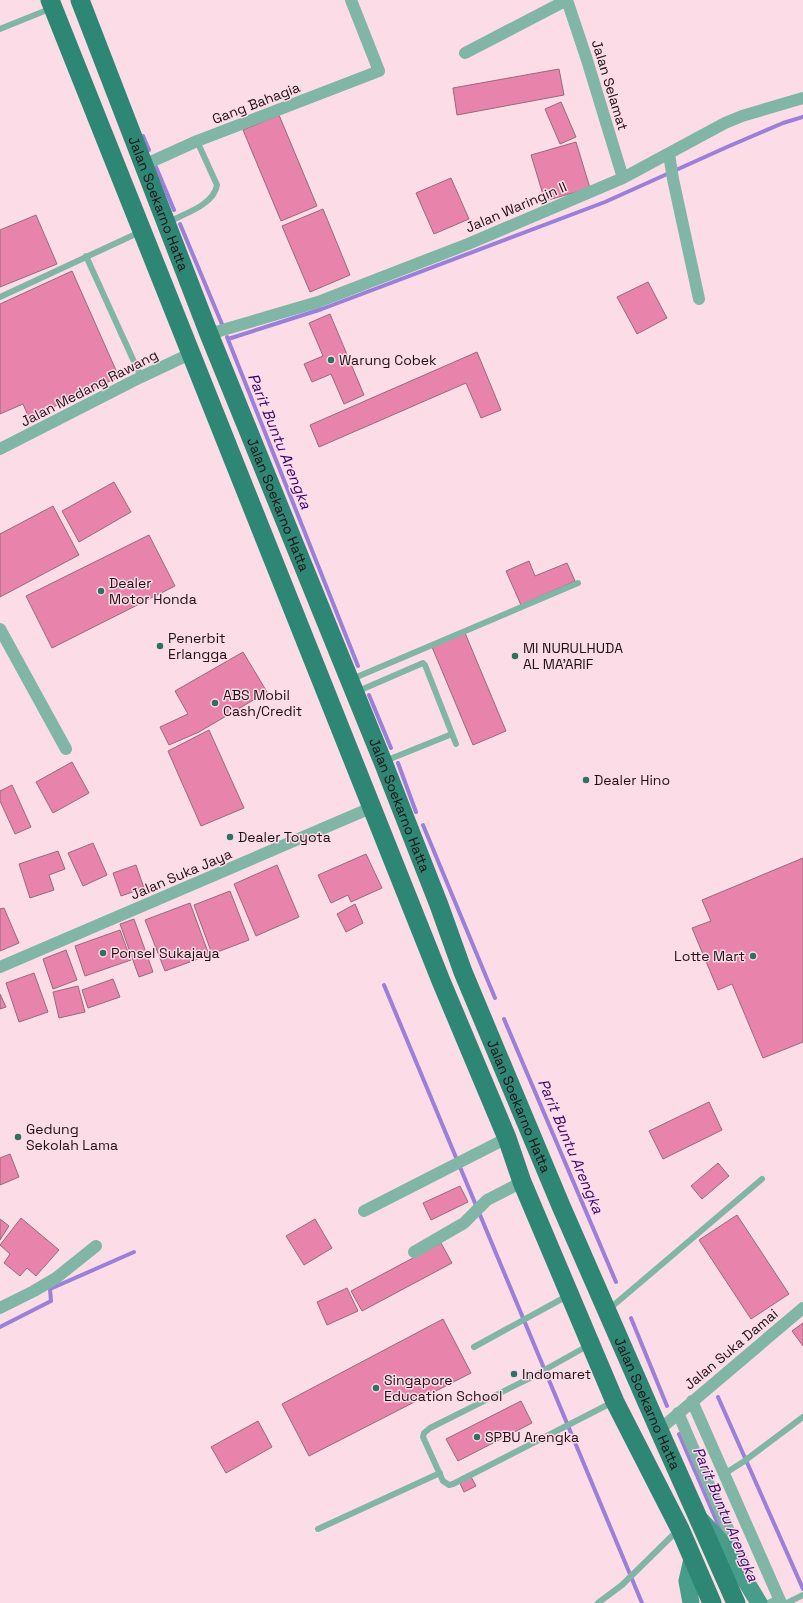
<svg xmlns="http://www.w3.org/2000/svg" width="803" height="1603" font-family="'Space Grotesk',sans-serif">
<rect width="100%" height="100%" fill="#fcdce7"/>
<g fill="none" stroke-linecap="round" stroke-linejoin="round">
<!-- stream -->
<path stroke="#9a80d9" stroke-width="4" d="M 143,136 L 149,150
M 156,167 L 174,210
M 180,224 L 224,329
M 227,337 L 358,666
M 228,339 L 322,309 L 605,202 L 727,147 L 783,123 L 803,117
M 369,695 L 391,748
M 398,763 L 416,812
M 423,825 L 495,998
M 384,985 L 642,1603
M 504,1019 L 616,1282
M 631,1318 L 667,1406
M 0,1327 L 51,1301 L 50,1289 L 134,1252
M 718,1397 L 803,1589
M 679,1434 L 721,1531"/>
</g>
<!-- building -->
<path fill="#e883ab" stroke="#986a7b" d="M 559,69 L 564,95 L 457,115 L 453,88 Z
M 561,102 L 576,137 L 560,144 L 545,109 Z
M 279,115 L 317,206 L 281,221 L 243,130 Z
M 576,142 L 590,188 L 545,201 L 531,155 Z
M 451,178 L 469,219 L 434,234 L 416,193 Z
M 323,209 L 350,275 L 310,292 L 282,226 Z
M 36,215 L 57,264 L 0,287 L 0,230 Z
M 72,271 L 119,377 L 29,418 L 23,404 L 0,414 L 0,304 Z
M 648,282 L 667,318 L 637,334 L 617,297 Z
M 330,314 L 364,395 L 344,404 L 331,374 L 312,382 L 304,364 L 323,356 L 309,323 Z
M 477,352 L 501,410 L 481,418 L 466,383 L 319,447 L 310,425 Z
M 114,482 L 131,512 L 79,542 L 62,511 Z
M 53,506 L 79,555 L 0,597 L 0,534 Z
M 149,535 L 175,586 L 52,648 L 26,596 Z
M 529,561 L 535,576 L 567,563 L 575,581 L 521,605 L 506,571 Z
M 465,633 L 506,731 L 473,745 L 432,647 Z
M 243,652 L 267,692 L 199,732 L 169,745 L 160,727 L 188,714 L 175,691 Z
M 209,730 L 244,808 L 201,826 L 168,751 Z
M 72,762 L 89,793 L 53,813 L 36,782 Z
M 12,785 L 31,827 L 15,834 L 0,801 L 0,791 Z
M 93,843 L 107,875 L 83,886 L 68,853 Z
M 58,851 L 65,869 L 49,875 L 54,890 L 30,898 L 19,864 Z
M 366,854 L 382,888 L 351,902 L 348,895 L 331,903 L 318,875 Z
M 803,858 L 803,1042 L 763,1058 L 732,984 L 718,990 L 692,928 L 711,921 L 702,900 Z
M 136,865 L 144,888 L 121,896 L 113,873 Z
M 277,865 L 299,917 L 256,936 L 234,884 Z
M 230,891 L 249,940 L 212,954 L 194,905 Z
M 190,903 L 209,955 L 165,971 L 145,920 Z
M 355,904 L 363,923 L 346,932 L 337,914 Z
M 4,908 L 19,943 L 0,951 L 0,909 Z
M 134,919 L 153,972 L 139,977 L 120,924 Z
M 120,930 L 131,960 L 85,976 L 75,946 Z
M 66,950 L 77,980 L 53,989 L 43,959 Z
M 34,973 L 48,1012 L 19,1022 L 6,983 Z
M 113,979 L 120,997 L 88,1008 L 82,990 Z
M 78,986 L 85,1012 L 59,1018 L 53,992 Z
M 0,994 L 6,1007 L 0,1009 Z
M 709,1102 L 722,1130 L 663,1159 L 649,1131 Z
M 10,1154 L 19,1177 L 0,1185 L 0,1158 Z
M 718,1163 L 729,1176 L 702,1199 L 691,1186 Z
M 460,1186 L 468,1202 L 431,1220 L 423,1203 Z
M 737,1215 L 789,1294 L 751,1319 L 699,1240 Z
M 21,1218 L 59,1250 L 36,1276 L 27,1268 L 20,1276 L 4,1263 L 10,1254 L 0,1245 Z
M 0,1219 L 9,1226 L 0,1240 Z
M 315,1219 L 332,1248 L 304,1265 L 286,1236 Z
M 441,1243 L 452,1263 L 362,1311 L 351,1291 Z
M 347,1288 L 358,1311 L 327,1325 L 317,1302 Z
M 443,1319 L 471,1373 L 309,1456 L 282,1404 Z
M 803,1323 L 803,1346 L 792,1331 Z
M 521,1401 L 532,1423 L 458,1461 L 446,1439 Z
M 258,1421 L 272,1447 L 226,1473 L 211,1447 Z
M 469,1473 L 476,1486 L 464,1492 L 458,1479 Z"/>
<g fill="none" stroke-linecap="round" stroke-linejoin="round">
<!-- lane -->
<path stroke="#81b6a7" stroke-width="6" d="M 0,29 L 52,8
M 168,222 C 184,214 214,205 217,185 L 197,141
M 86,256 L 141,377
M 0,297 L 140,232
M 352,679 L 578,583
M 356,692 L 423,663 L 425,665 L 456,744
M 385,761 L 452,734
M 608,1310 L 762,1179
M 589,1345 L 532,1377 L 430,1428 L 424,1433 L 423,1437 L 443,1481 L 449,1485 L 453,1484 L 613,1402
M 474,1347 L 569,1295
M 724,1474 L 743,1462 L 803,1417
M 318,1529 L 440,1473
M 598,1603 L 622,1585 L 678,1530
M 768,1603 L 779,1598
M 787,1603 L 803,1595"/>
<!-- street -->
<path stroke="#81b6a7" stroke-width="12" d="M 567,0 L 587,60 L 623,178
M 465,53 L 567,0
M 669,154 L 673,179 L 699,299
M 144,165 L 197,141 L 379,71 L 351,0
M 209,334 L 318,302 L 468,244 L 623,178 L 725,123 L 742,116 L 803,98
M 0,449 L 141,377 L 192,353
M 0,629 L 66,749
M 0,967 L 373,807
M 364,1211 L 507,1138
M 414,1252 L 464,1223 L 487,1200 L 522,1182
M 0,1308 L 34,1291 L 56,1278 L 96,1246
M 692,1401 L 781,1603
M 678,1413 L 744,1566
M 659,1430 L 803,1308"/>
<!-- secondary -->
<path stroke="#479d89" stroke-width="17" d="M 702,1521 L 724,1545 L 759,1603
M 691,1603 L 687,1581 L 692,1559"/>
<!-- primary -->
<g stroke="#2e8774" stroke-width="19">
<path d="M 50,0 L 441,981 L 507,1138 L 522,1182 L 615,1402 L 680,1529 L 712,1603"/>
<path id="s1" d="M 80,0 L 209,334 L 383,762 L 439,905 L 463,972 L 561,1206 L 659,1430 L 736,1603"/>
</g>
</g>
<!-- markers -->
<g fill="#2e7061" stroke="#fcdce7" stroke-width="1.5">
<circle cx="331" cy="360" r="4"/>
<circle cx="101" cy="591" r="4"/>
<circle cx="160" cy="646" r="4"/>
<circle cx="515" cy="656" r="4"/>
<circle cx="215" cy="703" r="4"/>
<circle cx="586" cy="780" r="4"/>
<circle cx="230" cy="837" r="4"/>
<circle cx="103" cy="953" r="4"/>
<circle cx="753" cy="956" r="4"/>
<circle cx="18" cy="1137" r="4"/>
<circle cx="514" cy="1374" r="4"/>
<circle cx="376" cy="1388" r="4"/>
<circle cx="477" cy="1437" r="4"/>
</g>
<g text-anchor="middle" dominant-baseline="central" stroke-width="3" stroke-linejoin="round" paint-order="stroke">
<!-- street labels -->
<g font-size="14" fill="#1f0e14" stroke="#fcdce7">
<text transform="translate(610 85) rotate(73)">Jalan Selamat</text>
<text transform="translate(256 103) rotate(-21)">Gang Bahagia</text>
<text stroke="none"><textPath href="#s1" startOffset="218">Jalan Soekarno Hatta</textPath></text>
<text transform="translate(516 207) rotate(-23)">Jalan Waringin II</text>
<text transform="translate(89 388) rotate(-27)">Jalan Medang Rawang</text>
<text stroke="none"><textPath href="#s1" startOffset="542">Jalan Soekarno Hatta</textPath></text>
<text stroke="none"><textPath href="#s1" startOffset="866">Jalan Soekarno Hatta</textPath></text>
<text transform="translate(181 874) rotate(-23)">Jalan Suka Jaya</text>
<text stroke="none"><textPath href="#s1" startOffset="1190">Jalan Soekarno Hatta</textPath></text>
<text transform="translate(731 1349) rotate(-40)">Jalan Suka Damai</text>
<text stroke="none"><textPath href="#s1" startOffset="1514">Jalan Soekarno Hatta</textPath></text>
</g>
<!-- poi labels -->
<g font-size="14" fill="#1f0e14" stroke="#fcdce7" text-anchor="start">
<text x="339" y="360">Warung Cobek</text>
<text x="109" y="583">Dealer<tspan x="109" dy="16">Motor Honda</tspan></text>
<text x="168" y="638">Penerbit<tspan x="168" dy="16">Erlangga</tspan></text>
<text x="523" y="648">MI NURULHUDA<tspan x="523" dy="16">AL MA'ARIF</tspan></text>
<text x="223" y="695">ABS Mobil<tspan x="223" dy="16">Cash/Credit</tspan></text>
<text x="594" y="780">Dealer Hino</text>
<text x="238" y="837">Dealer Toyota</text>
<text x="111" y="953">Ponsel Sukajaya</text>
<text x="745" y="956" text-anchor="end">Lotte Mart</text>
<text x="26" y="1129">Gedung<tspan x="26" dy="16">Sekolah Lama</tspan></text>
<text x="522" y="1374">Indomaret</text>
<text x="384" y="1380">Singapore<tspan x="384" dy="16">Education School</tspan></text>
<text x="485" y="1437">SPBU Arengka</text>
</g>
<!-- water labels -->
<g font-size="15" font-style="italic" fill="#390272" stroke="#fcdce7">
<text transform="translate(280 441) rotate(68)">Parit Buntu Arengka</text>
<text transform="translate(571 1146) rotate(67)">Parit Buntu Arengka</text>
<text transform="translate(726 1514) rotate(67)">Parit Buntu Arengka</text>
</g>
</g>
</svg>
